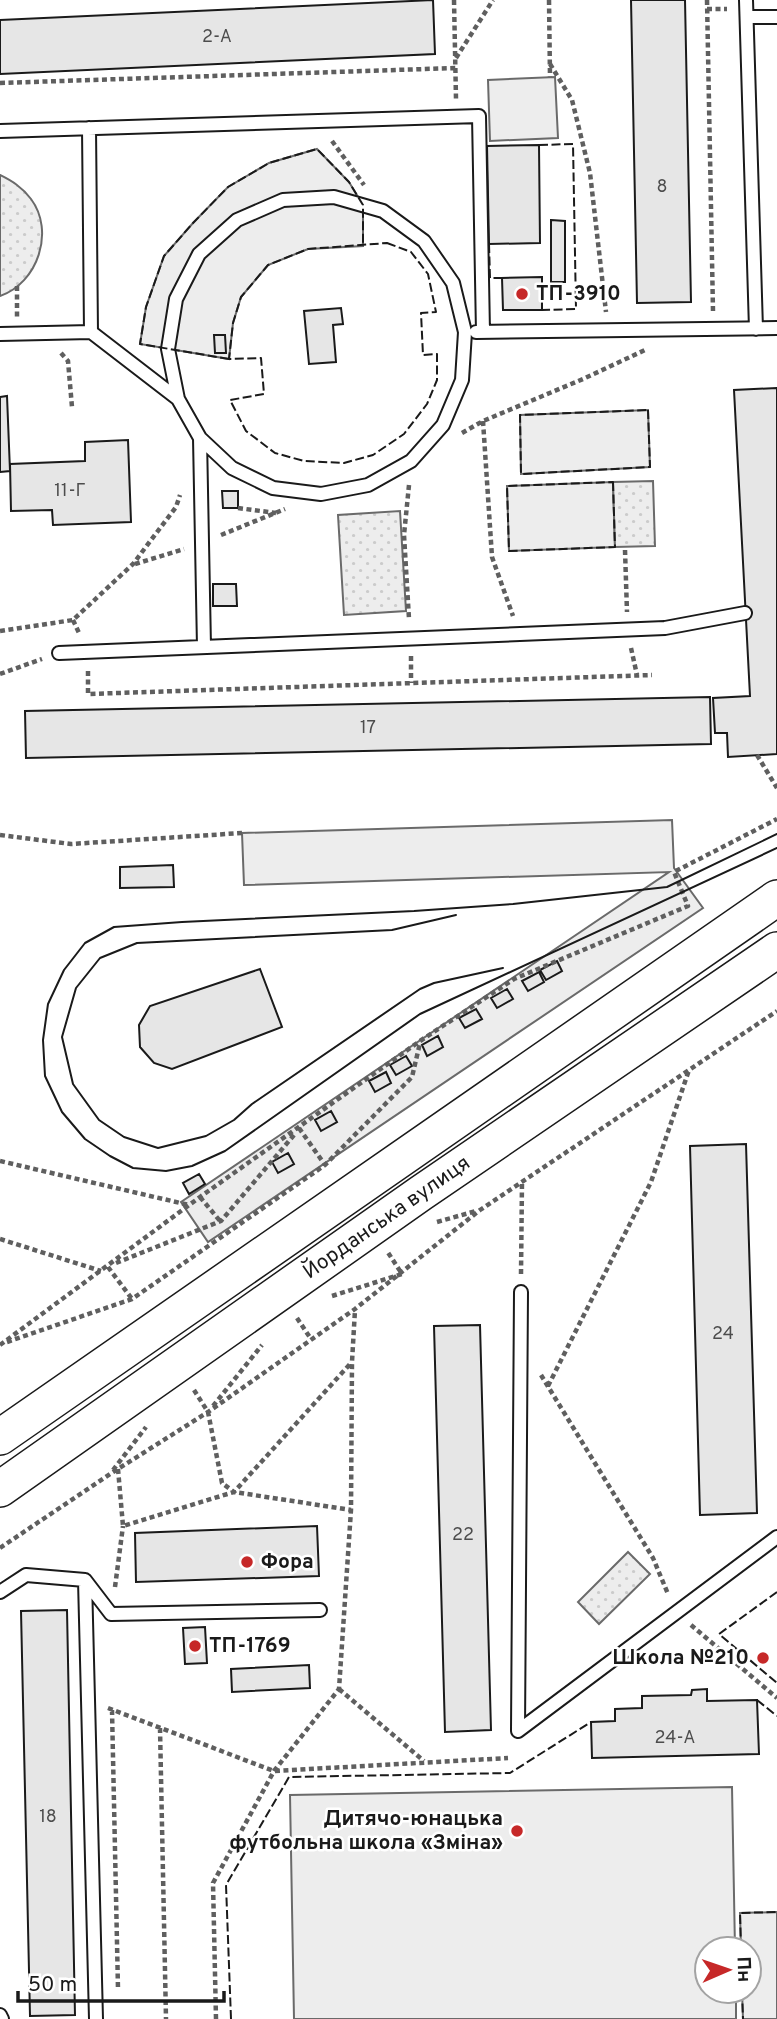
<svg xmlns="http://www.w3.org/2000/svg" width="777" height="2019" font-family="Overpass,sans-serif">
<defs>
<pattern id="park-dots" width="8" height="8" patternUnits="userSpaceOnUse" patternTransform="scale(1.75)"><rect width="8" height="8" fill="#ededed"/><path d="M2 2h.1M6 6h.1" fill="none" stroke="#cbcbcb" stroke-width="1.8" stroke-linecap="round"/></pattern>
</defs>
<rect width="100%" height="100%" fill="#fff"/>
<!-- built -->
<path fill="#ededed" stroke="#6a6a6a" stroke-width="2" d="M 555,77 L 558,138 L 490,141 L 488,80 Z
M 317,149 L 349,182 L 363,205 L 363,246 L 308,249 L 268,265 L 241,297 L 233,323 L 229,359 L 140,344 L 146,307 L 164,256 L 193,223 L 228,187 L 269,163 Z
M 648,410 L 650,467 L 521,474 L 520,415 Z
M 613,482 L 615,547 L 509,551 L 507,486 Z
M 672,820 L 674,868 L 703,908 L 208,1242 L 181,1202 L 669,872 L 244,885 L 242,833 Z
M 732,1787 L 735,1949 L 707,1949 L 707,1991 L 736,1991 L 736,2019 L 294,2019 L 290,1795 Z
M 777,1912 L 777,2019 L 743,2019 L 742,1991 L 749,1991 L 749,1949 L 741,1949 L 740,1913 Z"/>
<!-- park -->
<path fill="url(#park-dots)" stroke="#6a6a6a" stroke-width="2" d="M 0,175 C 12,181 22,187 31,199 C 55,231 38,283 0,296 Z
M 653,481 L 655,546 L 615,547 L 613,482 Z
M 400,511 L 406,611 L 344,615 L 338,515 Z
M 628,1552 L 650,1574 L 599,1624 L 578,1602 Z"/>
<!-- building -->
<path fill="#e6e6e6" stroke="#1a1a1a" stroke-width="2" d="M 433,0 L 435,54 L 0,74 L 0,20 Z
M 631,0 L 685,0 L 691,302 L 637,303 Z
M 539,145 L 540,243 L 489,244 L 487,146 Z
M 551,220 L 565,221 L 565,282 L 551,282 Z
M 542,277 L 542,310 L 503,310 L 502,278 Z
M 341,308 L 343,324 L 333,325 L 336,362 L 309,364 L 304,311 Z
M 214,335 L 225,335 L 226,353 L 215,353 Z
M 777,388 L 777,754 L 728,757 L 727,733 L 715,733 L 713,698 L 750,696 L 734,390 Z
M 7,396 L 10,471 L 0,472 L 0,397 Z
M 128,440 L 131,522 L 53,525 L 52,510 L 11,511 L 10,464 L 85,461 L 85,442 Z
M 222,491 L 238,491 L 238,508 L 223,508 Z
M 213,584 L 236,584 L 237,606 L 213,606 Z
M 710,697 L 711,744 L 26,758 L 25,711 Z
M 173,865 L 174,887 L 120,888 L 120,867 Z
M 557,961 L 562,971 L 546,980 L 540,970 Z
M 260,969 L 282,1027 L 172,1069 L 154,1063 L 140,1047 L 139,1025 L 150,1006 Z
M 539,972 L 544,982 L 528,991 L 522,981 Z
M 507,989 L 513,999 L 497,1008 L 491,998 Z
M 476,1009 L 482,1019 L 465,1028 L 459,1018 Z
M 438,1036 L 443,1047 L 427,1056 L 422,1045 Z
M 406,1056 L 412,1066 L 396,1075 L 390,1065 Z
M 386,1072 L 391,1083 L 375,1092 L 369,1081 Z
M 331,1111 L 337,1122 L 321,1131 L 315,1120 Z
M 746,1144 L 757,1513 L 700,1515 L 690,1146 Z
M 288,1153 L 294,1164 L 278,1173 L 272,1162 Z
M 199,1174 L 205,1184 L 189,1194 L 183,1183 Z
M 480,1325 L 491,1730 L 445,1732 L 434,1326 Z
M 317,1526 L 319,1576 L 136,1582 L 135,1533 Z
M 67,1610 L 75,2015 L 30,2016 L 21,1611 Z
M 205,1627 L 207,1663 L 185,1664 L 183,1628 Z
M 309,1665 L 310,1688 L 232,1692 L 231,1669 Z
M 707,1689 L 707,1701 L 757,1700 L 759,1754 L 592,1758 L 591,1722 L 615,1721 L 615,1709 L 642,1708 L 642,1696 L 691,1695 L 692,1690 Z"/>
<g fill="none" stroke-linecap="round" stroke-linejoin="round">
<defs>
<path id="lane" d="M 746,0 L 756,329
M 747,17 L 777,17
M 89,128 L 91,332
M 0,131 L 479,116 L 483,332
M 476,332 L 777,328
M 0,334 L 91,332 L 178,399 L 200,438 L 232,468 L 273,488 L 321,494 L 368,485 L 411,461 L 443,425 L 462,380 L 465,332 L 453,283 L 424,241 L 383,211 L 334,197 L 283,200 L 237,220 L 199,254 L 176,299 L 168,349 L 178,399
M 200,438 L 204,647
M 59,653 L 665,628 L 745,613
M 85,1580 L 96,2019
M 0,1592 L 26,1575 L 85,1580 L 111,1614 L 320,1610
M 518,1731 L 521,1292
M 518,1731 L 777,1537
M 0,2015 L 2,2019"/>
<path id="secondary" d="M 0,1437 L 777,898
M 0,1489 L 421,1193 L 777,950"/>
</defs>
<!-- lane casing -->
<use href="#lane" stroke="#1a1a1a" stroke-width="16"/>
<!-- secondary casing -->
<use href="#secondary" stroke="#1a1a1a" stroke-width="38"/>
<!-- path -->
<path stroke="#5f5f5f" stroke-width="4.5" stroke-dasharray="5 3.5" stroke-linecap="butt" d="M 454,0 L 456,99
M 549,0 L 550,77
M 707,0 L 713,311
M 707,9 L 727,9
M 456,58 L 493,0
M 550,64 L 572,100 L 590,173 L 606,312
M 0,83 L 456,68
M 332,141 L 364,185
M 17,286 L 17,317
M 61,353 L 68,361 L 72,407
M 483,421 L 492,557 L 513,616
M 462,433 L 483,421 L 583,379 L 645,350
M 409,485 L 404,535 L 409,619
M 238,508 L 276,513
M 221,535 L 285,509
M 625,550 L 627,612
M 135,564 L 184,549
M 73,620 L 79,633
M 0,631 L 73,620 L 133,564 L 176,507 L 180,495
M 631,648 L 637,675
M 411,656 L 411,683
M 88,671 L 88,694 L 652,675
M 0,674 L 42,659
M 757,755 L 777,788
M 0,835 L 71,844 L 242,833
M 299,1128 L 325,1165
M 0,1161 L 189,1205
M 200,1197 L 220,1221
M 437,1222 L 476,1211
M 0,1239 L 101,1271
M 116,1263 L 221,1221 L 294,1135
M 108,1267 L 132,1299
M 521,1274 L 522,1182
M 332,1296 L 402,1274 L 387,1251
M 297,1318 L 311,1339
M 7,1342 L 132,1299 L 325,1165 L 412,1077 L 420,1043
M 0,1345 L 200,1197 L 420,1041 L 514,979 L 688,906 L 674,872 L 777,819
M 541,1375 L 653,1558 L 668,1594
M 548,1386 L 651,1182 L 689,1070
M 194,1390 L 208,1412 L 222,1483 L 234,1492 L 351,1363
M 213,1406 L 262,1345
M 118,1469 L 123,1526 L 234,1492 L 351,1510
M 113,1470 L 146,1427
M 0,1548 L 110,1474 L 208,1412 L 355,1309 L 480,1210 L 777,1011
M 115,1587 L 123,1526
M 691,1625 L 777,1698
M 339,1689 L 424,1761
M 108,1708 L 274,1771 L 508,1758
M 112,1710 L 118,1989
M 160,1728 L 166,2019
M 216,2019 L 213,1883 L 274,1771 L 339,1689 L 351,1510 L 352,1362 L 355,1310"/>
<!-- lane -->
<use href="#lane" stroke="#fff" stroke-width="12"/>
<!-- secondary -->
<use href="#secondary" stroke="#fff" stroke-width="35"/>
<!-- tram -->
<path stroke="#1a1a1a" stroke-width="2" d="M 777,834 L 667,887 L 513,904 L 414,911 L 182,922 L 114,927 L 85,943 L 64,970 L 48,1004 L 43,1040 L 45,1076 L 62,1112 L 85,1139 L 110,1156 L 133,1168 L 166,1171 L 192,1166 L 225,1151 L 420,1014 L 777,848
M 456,915 L 392,930 L 137,943 L 100,958 L 76,988 L 62,1037 L 73,1084 L 99,1120 L 124,1137 L 158,1148 L 206,1136 L 234,1120 L 252,1104 L 420,989 L 434,983 L 503,968"/>
<!-- fence -->
<path stroke="#1a1a1a" stroke-width="2" stroke-dasharray="9 3.5" stroke-linecap="butt" d="M 539,145 L 573,144 L 576,309 L 542,310
M 387,243 L 411,252 L 428,274 L 436,312 L 421,313 L 423,355 L 437,354 L 437,380 L 427,404 L 404,434 L 373,455 L 344,463 L 304,461 L 275,453 L 246,431 L 230,400 L 264,394 L 261,358 L 229,359 L 233,323 L 241,297 L 268,265 L 308,249 Z
M 489,244 L 490,278 L 502,278
M 229,359 L 140,344 L 146,307 L 164,256 L 193,223 L 228,187 L 269,163 L 317,149 L 349,182 L 363,205 L 363,246
M 648,410 L 650,467 L 521,474 L 520,415 Z
M 613,482 L 615,547 L 509,551 L 507,486 Z
M 777,1592 L 719,1634 L 777,1683
M 757,1700 L 777,1716
M 741,1949 L 740,1913 L 777,1912
M 742,1991 L 743,2019
M 231,2019 L 226,1885 L 289,1777 L 510,1773 L 591,1722"/>
</g>
<!-- markers -->
<g fill="#c62828" stroke="#fff" stroke-width="2.5">
<circle cx="522" cy="294" r="7"/>
<circle cx="247" cy="1562" r="7"/>
<circle cx="195" cy="1646" r="7"/>
<circle cx="763" cy="1658" r="7"/>
<circle cx="517" cy="1831" r="7"/>
</g>
<g text-anchor="middle" dominant-baseline="central" stroke-width="5" stroke-linejoin="round" paint-order="stroke">
<!-- number labels -->
<g font-size="18" fill="#4d4d4d">
<text x="217" y="37">2-А</text>
<text x="662" y="187">8</text>
<text x="70" y="491">11-Г</text>
<text x="368" y="728">17</text>
<text x="723" y="1334">24</text>
<text x="463" y="1535">22</text>
<text x="675" y="1738">24-А</text>
<text x="48" y="1817">18</text>
</g>
<!-- poi labels -->
<g font-size="21" font-weight="bold" fill="#1a1a1a" stroke="#fff" text-anchor="start">
<text x="536" y="294">ТП-3910</text>
<text x="261" y="1562">Фора</text>
<text x="209" y="1646">ТП-1769</text>
<text x="749" y="1658" text-anchor="end">Школа №210</text>
<text x="503" y="1819" text-anchor="end">Дитячо-юнацька<tspan x="503" dy="24">футбольна школа «Зміна»</tspan></text>
</g>
<!-- street labels -->
<g font-size="21" fill="#1a1a1a" stroke="#fff">
<text transform="translate(387 1218) rotate(-35)">Йорданська вулиця</text>
</g>
</g>
<!-- north arrow -->
<g transform="translate(728 1970) rotate(88)"><circle r="33" fill="#ffffff" stroke="#a3a3a3" stroke-width="2"/>
<path d="M0-5L12 26L0 18L-12 26Z" fill="#c62828"/>
<text y="-10" font-size="19" font-weight="bold" text-anchor="middle" fill="#1a1a1a">Пн</text>
</g>
<!-- scale -->
<path d="M18 1991v10h206v-10" fill="none" stroke="#1a1a1a" stroke-width="3.5"/>
<text x="28" y="1991" font-size="21" fill="#1a1a1a" stroke="#ffffff" stroke-width="5" paint-order="stroke">50 m</text>
</svg>
